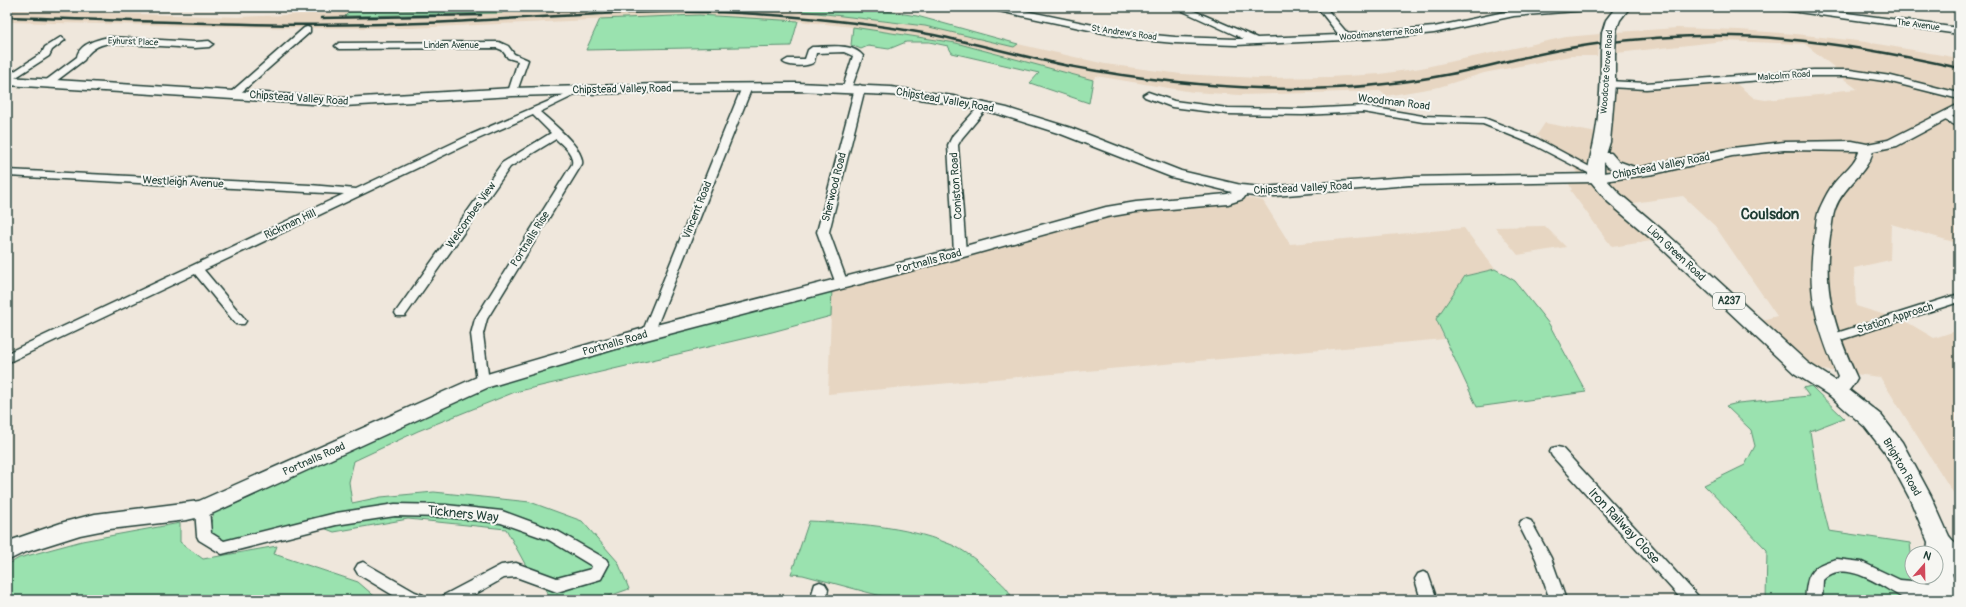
<svg xmlns="http://www.w3.org/2000/svg" width="1966" height="607" font-family="Pangolin,sans-serif">
<rect width="100%" height="100%" fill="#efe7dc"/>
<filter id="ink" filterUnits="userSpaceOnUse"><feTurbulence type="fractalNoise" baseFrequency=".025" numOctaves="2"/><feDisplacementMap in="SourceGraphic" scale="8" xChannelSelector="R" yChannelSelector="G"/><feConvolveMatrix kernelMatrix="1 2 1 2 8 2 1 2 1" color-interpolation-filters="sRGB"/></filter>
<g filter="url(#ink)">
<!-- built -->
<path fill="#e7d6c2" d="M 567,7 L 775,8 L 925,26 L 1014,46 L 1018,44 L 1105,64 L 1181,74 L 1258,78 L 1329,77 L 1380,74 L 1421,68 L 1566,37 L 1600,34 L 1597,56 L 1570,56 L 1484,73 L 1439,87 L 1386,96 L 1380,91 L 1240,95 L 1193,92 L 1096,76 L 1093,80 L 956,43 L 853,27 L 798,21 L 699,15 L 412,28 L 301,28 L 7,22 L 7,10 L 238,17 L 360,12 Z
M 1677,28 L 1739,30 L 1795,34 L 1866,42 L 1959,58 L 1959,236 L 1957,243 L 1891,224 L 1890,260 L 1854,268 L 1856,306 L 1905,321 L 1934,338 L 1959,330 L 1959,502 L 1880,377 L 1814,369 L 1758,321 L 1777,316 L 1715,226 L 1683,196 L 1633,203 L 1651,241 L 1612,247 L 1570,190 L 1572,190 L 1569,184 L 1578,172 L 1537,135 L 1545,123 L 1597,133 L 1614,89 L 1633,90 L 1733,81 L 1754,98 L 1765,100 L 1829,94 L 1837,91 L 1857,89 L 1840,76 L 1835,68 L 1805,44 L 1724,41 L 1617,53 L 1618,32 Z
M 1238,196 L 1263,201 L 1290,244 L 1464,228 L 1495,269 L 1465,276 L 1436,319 L 1444,339 L 828,394 L 832,286 L 1106,212 Z
M 1545,226 L 1566,247 L 1518,255 L 1495,227 Z"/>
<!-- green -->
<path fill="#9ae2af" stroke="#5c9072" d="M 741,7 L 861,7 L 917,16 L 1018,44 L 1014,47 L 925,26 L 776,8 Z
M 504,9 L 502,13 L 345,16 L 349,12 Z
M 699,15 L 798,21 L 791,46 L 586,50 L 600,19 Z
M 853,27 L 956,43 L 1093,80 L 1089,103 L 1030,83 L 1039,73 L 952,53 L 948,46 L 929,42 L 906,42 L 889,49 L 868,46 L 861,49 L 851,45 Z
M 1495,269 L 1515,281 L 1549,324 L 1586,392 L 1477,407 L 1436,319 L 1465,276 Z
M 832,287 L 831,316 L 772,332 L 515,392 L 418,431 L 354,461 L 349,482 L 352,503 L 381,497 L 434,492 L 530,502 L 582,521 L 618,562 L 629,589 L 598,600 L 551,600 L 545,589 L 525,564 L 506,529 L 408,519 L 334,532 L 311,523 L 226,542 L 208,533 L 214,512 L 249,498 L 483,382 Z
M 1811,386 L 1844,418 L 1810,431 L 1819,491 L 1829,531 L 1910,543 L 1916,600 L 1766,600 L 1767,550 L 1704,485 L 1745,465 L 1755,446 L 1751,430 L 1726,406 L 1738,403 L 1809,396 L 1803,388 Z
M 809,521 C 855,523 904,526 947,543 C 963,548 983,565 994,576 C 1002,584 1010,589 1012,600 L 896,600 L 803,575 L 791,574 Z
M 180,523 L 180,542 L 203,559 L 277,546 L 274,554 L 358,582 L 379,600 L 7,600 L 7,565 L 19,558 L 82,541 Z"/>
<g fill="none" stroke-linecap="round" stroke-linejoin="round">
<defs>
<path id="street" d="M 990,7 L 1006,7 L 1132,33 L 1175,37 L 1236,39 L 1244,39 L 1174,7 L 1185,7 L 1257,38 L 1339,35 L 1317,7 L 1325,7 L 1348,34 L 1434,27 L 1514,10 L 1557,7 L 1593,7 L 1589,10 L 1514,16 L 1434,33 L 1386,38 L 1236,45 L 1175,43 L 1132,39 L 994,10 Z
M 1779,7 L 1802,7 L 1959,28 L 1959,34 L 1783,10 Z
M 1952,7 L 1959,7 L 1959,15 L 1956,14 Z
M 307,27 L 310,28 L 310,32 L 237,96 L 231,96 L 229,94 L 231,92 L 304,28 Z
M 61,37 L 65,40 L 52,50 L 49,56 L 7,83 L 7,76 L 42,53 L 45,47 Z
M 109,37 L 195,42 L 209,41 L 213,44 L 209,47 L 195,48 L 109,43 C 98,45 89,50 84,60 L 51,85 L 45,85 L 45,81 L 77,57 C 79,44 98,39 109,37 Z
M 499,42 L 508,46 L 514,54 L 528,60 L 516,94 L 513,95 L 508,92 L 518,61 L 508,58 L 502,50 L 497,48 L 339,49 L 335,46 L 339,43 Z
M 812,47 C 828,47 852,42 863,56 L 851,89 L 848,90 L 843,87 L 853,56 L 844,52 L 816,53 L 814,62 C 808,67 789,67 783,62 L 788,59 L 805,59 L 808,50 Z
M 1813,70 L 1850,70 L 1891,76 L 1959,93 L 1959,99 L 1891,82 L 1850,76 L 1813,76 L 1646,89 L 1608,87 L 1603,84 L 1608,81 L 1646,83 Z
M 747,84 L 752,87 L 654,333 L 652,336 L 644,336 L 642,333 L 742,87 Z
M 860,85 L 865,88 L 829,232 L 848,284 L 842,288 L 836,284 L 817,232 L 855,88 Z
M 571,87 L 576,90 L 573,96 L 540,112 C 551,122 585,149 582,164 L 487,319 L 483,334 L 489,382 L 488,385 L 483,387 L 478,385 L 477,382 L 471,334 L 475,319 L 572,164 C 574,153 563,146 556,139 L 510,167 L 405,316 L 397,316 L 395,313 L 502,163 L 551,133 L 533,115 L 478,139 L 204,270 L 244,318 L 246,321 L 244,324 L 236,324 L 195,274 L 7,363 L 7,353 L 344,194 L 7,176 L 7,170 L 310,185 L 356,189 L 470,135 L 561,96 L 566,93 L 568,88 Z
M 1148,92 L 1174,101 L 1228,108 L 1303,109 L 1363,106 L 1423,116 L 1484,118 L 1538,139 L 1601,173 L 1596,176 L 1592,175 L 1530,143 L 1483,124 L 1423,122 L 1363,112 L 1303,115 L 1228,114 L 1172,107 L 1145,97 L 1143,95 Z
M 984,103 L 989,106 L 962,138 L 958,145 L 966,253 L 960,257 L 954,253 L 948,145 L 953,135 L 981,104 Z
M 1944,113 L 1959,120 L 1959,127 L 1941,118 L 1939,116 L 1941,114 Z
M 1959,294 L 1959,302 L 1831,343 L 1827,342 L 1825,339 L 1827,336 Z
M 1557,447 L 1562,448 L 1697,595 L 1700,600 L 1682,600 L 1552,456 L 1550,452 L 1552,448 Z
M 202,503 L 207,505 L 209,509 L 211,533 L 224,541 L 336,513 L 395,504 L 446,505 L 502,511 L 559,532 L 606,559 L 609,564 L 601,579 L 557,592 L 516,577 L 504,578 L 465,600 L 441,600 L 444,595 L 501,565 L 516,563 L 557,578 L 591,569 L 592,566 L 549,540 L 501,523 L 446,517 L 395,516 L 336,525 L 222,554 L 199,540 L 197,536 L 195,509 L 197,505 Z
M 1526,519 L 1531,521 L 1551,558 L 1566,600 L 1550,600 L 1536,559 L 1519,525 L 1521,521 Z
M 1837,559 L 1862,562 L 1900,580 L 1959,585 L 1959,599 L 1924,595 L 1927,600 C 1921,600 1911,602 1905,599 C 1885,589 1845,556 1823,580 L 1822,600 L 1806,600 C 1805,595 1806,590 1807,584 C 1810,567 1821,563 1837,559 Z
M 363,562 L 415,592 L 423,595 L 426,600 L 401,600 L 358,574 L 355,569 L 358,564 Z
M 1423,572 L 1428,574 L 1437,600 L 1421,600 L 1415,579 L 1418,574 Z
M 820,582 L 825,584 L 828,589 L 826,600 L 810,600 L 815,584 Z"/>
<path id="secondary" d="M 7,77 L 344,98 L 513,88 L 660,84 L 797,83 L 891,87 L 953,96 L 1007,108 L 1071,128 L 1181,171 L 1241,185 L 1262,187 L 1409,177 L 1596,174 L 1617,171 L 1608,167 L 1599,156 L 1601,153 L 1611,153 L 1618,161 L 1637,168 L 1732,148 L 1784,142 L 1852,141 L 1867,144 L 1888,140 L 1959,104 L 1959,113 L 1897,146 L 1873,151 C 1867,174 1843,186 1835,209 C 1832,217 1832,228 1830,236 C 1822,291 1835,329 1857,378 C 1851,389 1844,400 1830,396 L 1828,391 L 1838,377 C 1817,327 1805,290 1815,235 C 1816,227 1816,216 1820,208 C 1824,199 1829,189 1835,182 C 1844,171 1855,164 1859,151 L 1784,150 L 1732,156 L 1654,174 L 1596,182 L 1409,185 L 1262,197 L 1246,195 L 1243,199 L 1228,204 L 1136,212 L 1107,217 L 960,258 L 646,340 L 489,387 L 209,515 L 187,520 L 110,529 L 80,535 L 23,553 L 7,561 L 7,542 L 9,541 L 64,522 L 95,514 L 199,501 L 477,377 L 644,328 L 958,248 L 1106,207 L 1136,202 L 1227,194 L 1232,192 L 1171,177 L 1061,134 L 998,114 L 953,104 L 891,95 L 797,91 L 660,92 L 513,96 L 344,106 L 7,85 Z"/>
<path id="primary" d="M 1616,7 L 1630,7 L 1620,20 L 1614,36 L 1604,36 L 1602,33 L 1606,20 Z
M 1608,49 L 1613,50 L 1615,53 L 1615,84 L 1610,142 L 1604,161 L 1604,177 L 1620,194 L 1667,234 L 1808,363 L 1844,386 L 1881,415 L 1902,442 L 1931,496 L 1949,536 L 1959,548 L 1959,575 L 1952,573 C 1954,582 1959,591 1959,600 L 1937,600 L 1928,577 L 1936,577 L 1936,553 L 1927,553 L 1928,542 L 1909,497 L 1886,454 L 1865,427 L 1830,396 L 1794,373 L 1655,242 L 1608,202 L 1588,178 C 1588,162 1591,157 1594,142 C 1600,113 1601,82 1601,53 L 1603,50 Z"/>
</defs>
<!-- street casing -->
<use href="#street" stroke="#1f3d34" stroke-width="3"/>
<!-- secondary casing -->
<use href="#secondary" stroke="#1f3d34" stroke-width="3"/>
<!-- primary casing -->
<use href="#primary" stroke="#1f3d34" stroke-width="3"/>
<!-- street -->
<use href="#street" fill="#f6f6f2" fill-rule="evenodd"/>
<!-- secondary -->
<use href="#secondary" fill="#f6f6f2" fill-rule="evenodd"/>
<!-- primary -->
<use href="#primary" fill="#f6f6f2" fill-rule="evenodd"/>
<!-- rail -->
<path stroke="#1f3d34" stroke-width="2.5" d="M 7,17 C 145,21 284,28 422,23 C 534,19 645,7 757,14 C 816,18 876,24 934,35 C 979,44 1023,57 1069,66 C 1143,80 1219,88 1294,89 C 1347,89 1400,84 1451,74 C 1500,64 1547,50 1596,44 C 1658,36 1722,33 1784,39 C 1843,44 1901,55 1959,68
M 321,18 L 481,15"/>
<defs>
<path id="primary-bridge" d="M 1608,53 L 1609,33"/>
</defs>
<!-- primary-bridge casing -->
<use href="#primary-bridge" stroke="#1f3d34" stroke-width="17" stroke-linecap="butt"/>
<!-- primary-bridge -->
<use href="#primary-bridge" stroke="#f6f6f2" stroke-width="14"/>
</g>
</g>
<g text-anchor="middle" dominant-baseline="central" stroke-width="4" stroke-linejoin="round" paint-order="stroke">
<!-- far-street labels -->
<g font-size="9" fill="#1f3d34" stroke="#f6f6f2">
<text transform="translate(1918 25) rotate(8)">The Avenue</text>
<text transform="translate(1124 33) rotate(8)">St Andrew's Road</text>
<text transform="translate(1381 34) rotate(-5)">Woodmansterne Road</text>
<text transform="translate(133 42) rotate(2)">Eyhurst Place</text>
<text x="451" y="45">Linden Avenue</text>
<text transform="translate(1607 72) rotate(-86)">Woodcote Grove Road</text>
<text transform="translate(1784 76) rotate(-4)">Malcolm Road</text>
</g>
<!-- shield labels -->
<rect fill="#f6f6f2" stroke="#60746d" stroke-width="1" x="1713" y="293" width="32" height="16" rx="3"/>
<g font-size="10" font-weight="bold" fill="#1f3d34">
<text x="1729" y="301">A237</text>
</g>
<!-- street labels -->
<g font-size="11" fill="#1f3d34" stroke="#f6f6f2">
<text transform="translate(622 89) rotate(-1)">Chipstead Valley Road</text>
<text transform="translate(299 98) rotate(4)">Chipstead Valley Road</text>
<text transform="translate(945 100) rotate(10)">Chipstead Valley Road</text>
<text transform="translate(1394 102) rotate(7)">Woodman Road</text>
<text transform="translate(1661 166) rotate(-11)">Chipstead Valley Road</text>
<text transform="translate(183 182) rotate(3)">Westleigh Avenue</text>
<text transform="translate(956 186) rotate(-94)">Coniston Road</text>
<text transform="translate(834 187) rotate(-76)">Sherwood Road</text>
<text transform="translate(1303 188) rotate(-3)">Chipstead Valley Road</text>
<text transform="translate(697 210) rotate(-68)">Vincent Road</text>
<text transform="translate(471 215) rotate(-55)">Welcombes View</text>
<text transform="translate(290 224) rotate(-25)">Rickman Hill</text>
<text transform="translate(530 239) rotate(-58)">Portnalls Rise</text>
<text transform="translate(1676 253) rotate(43)">Lion Green Road</text>
<text transform="translate(929 261) rotate(-15)">Portnalls Road</text>
<text transform="translate(1895 318) rotate(-18)">Station Approach</text>
<text transform="translate(615 343) rotate(-16)">Portnalls Road</text>
<text transform="translate(314 459) rotate(-24)">Portnalls Road</text>
<text transform="translate(1902 467) rotate(60)">Brighton Road</text>
</g>
<!-- near-street labels -->
<g font-size="13" fill="#1f3d34" stroke="#f6f6f2">
<text transform="translate(463 514) rotate(6)">Tickners Way</text>
<text transform="translate(1624 526) rotate(47)">Iron Railway Close</text>
</g>
<!-- district labels -->
<g font-size="15" font-weight="bold" fill="#1f3d34" stroke="#f6f6f2">
<text x="1770" y="214">Coulsdon</text>
</g>
</g>
<!-- margin -->
<rect width="1966" height="607" fill="none" stroke="#f6f6f2" stroke-width="24"/>
<rect x="12" y="12" width="1942" height="583" fill="none" stroke="#1f3d34" stroke-width="1.5" filter="url(#ink)"/>
<!-- north arrow -->
<g transform="translate(1924 565) rotate(20)"><circle r="19" fill="#f6f6f2" stroke="#a0aca6"/>
<path d="M0-3L7 15L0 10L-7 15Z" fill="#d1495b"/>
<text y="-6" font-size="11" font-weight="bold" text-anchor="middle" fill="#1f3d34">N</text>
</g>
</svg>
